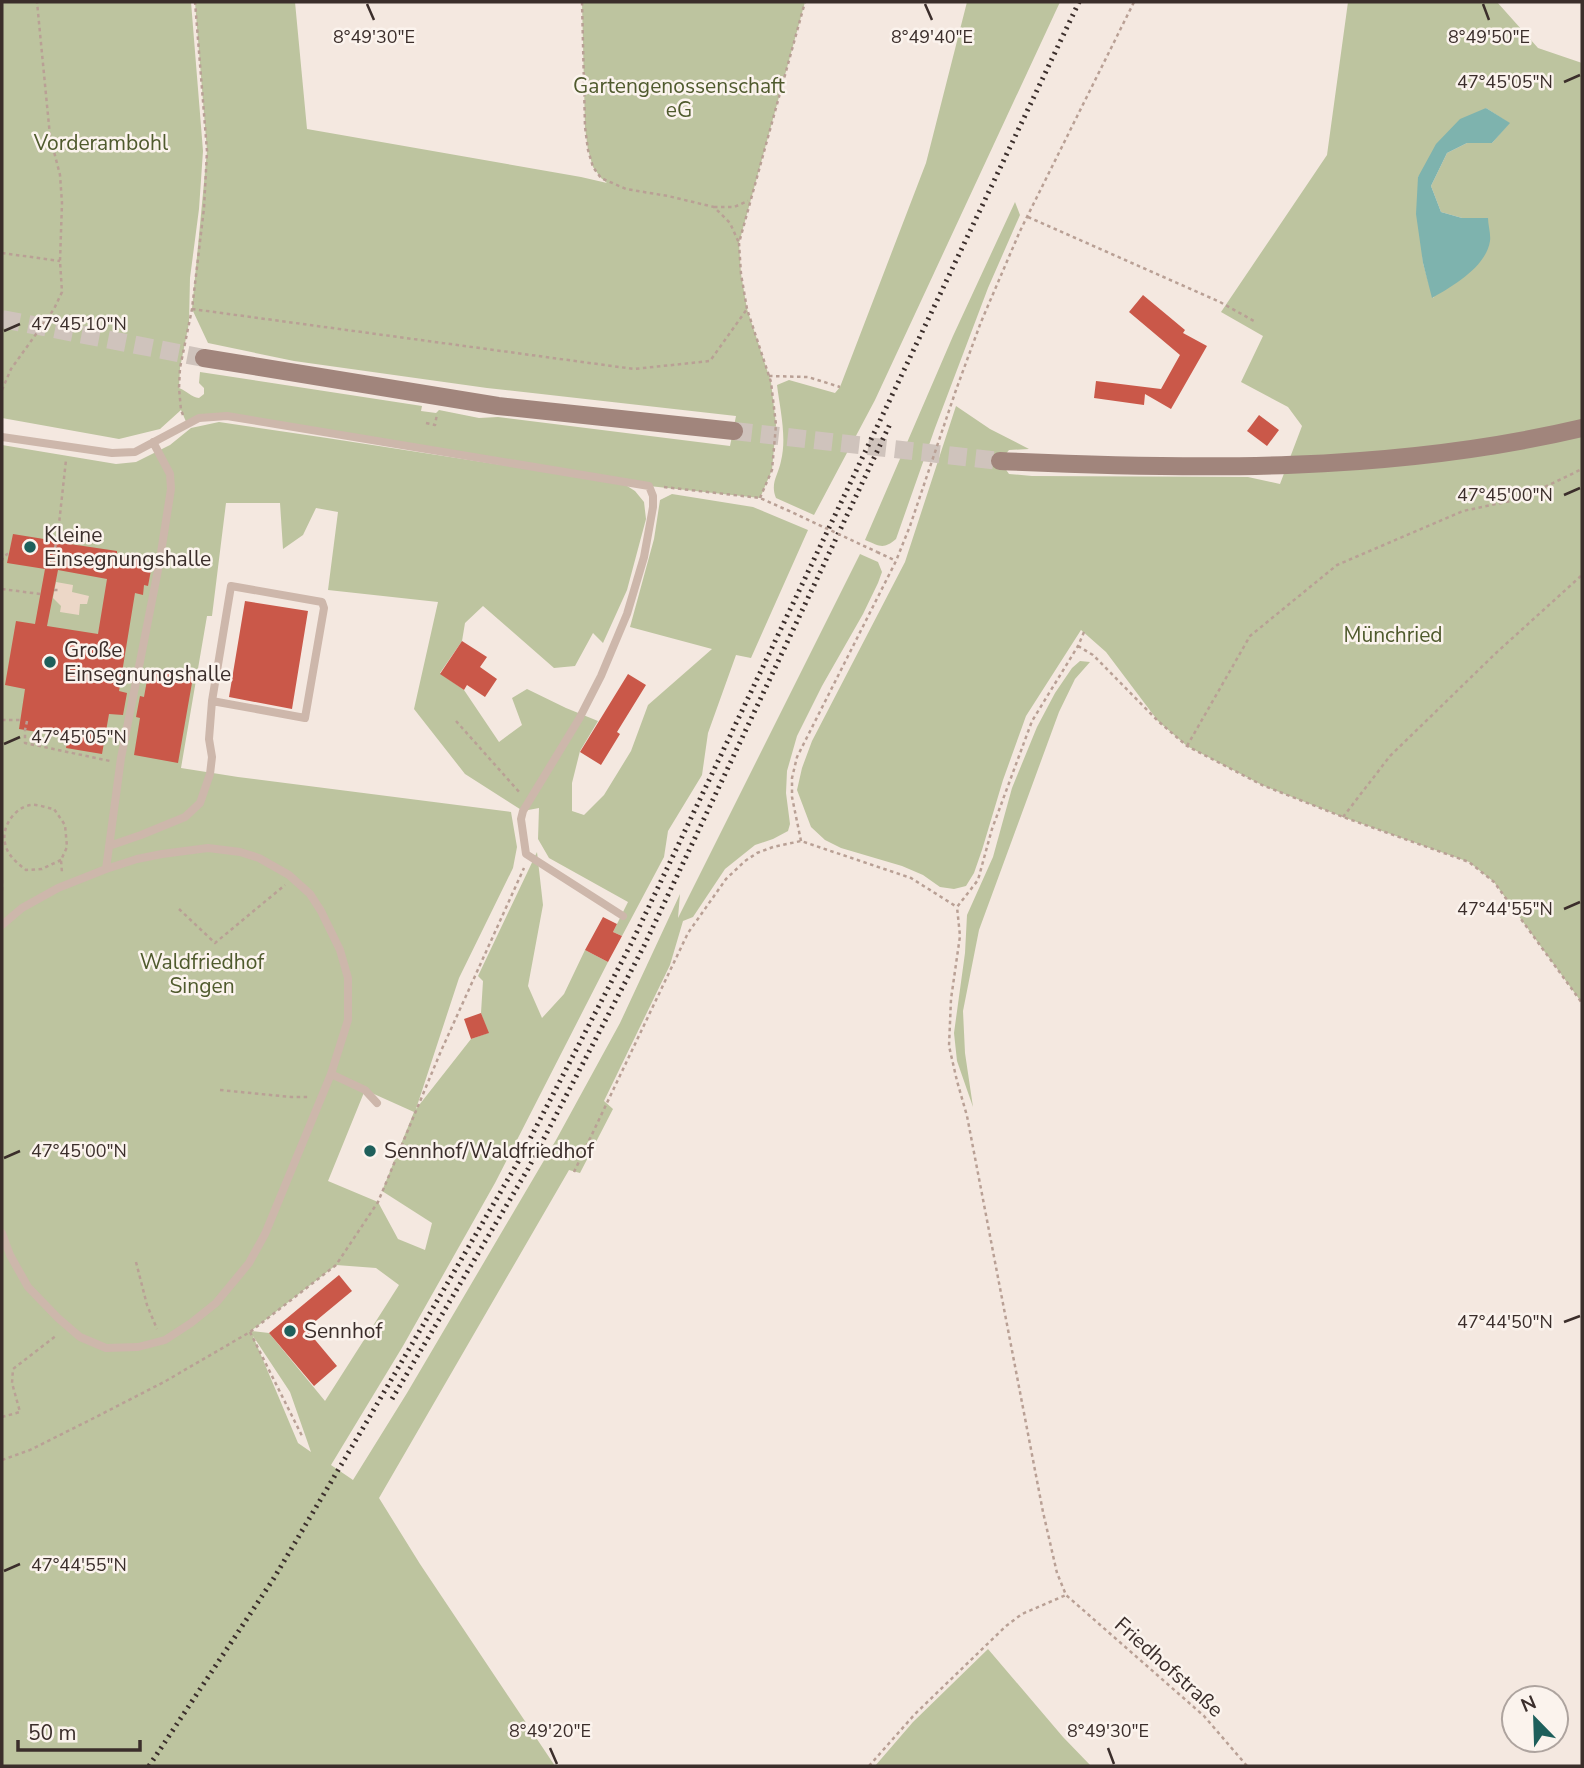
<svg xmlns="http://www.w3.org/2000/svg" width="1584" height="1768" font-family="'Nunito Sans',sans-serif">
<rect width="100%" height="100%" fill="#f4e8e0"/>
<!-- green -->
<path fill="#bdc49f" fill-rule="evenodd" d="M 2,2 L 191,2 L 203,151 L 199,209 L 190,278 L 189,323 L 180,368 L 179,388 C 187,391 191,397 199,398 L 204,394 L 204,388 L 199,383 L 200,372 L 422,406 L 421,411 L 436,413 L 439,410 L 479,418 L 498,417 L 730,446 L 736,416 L 487,388 L 294,361 L 208,343 L 192,309 L 207,151 L 195,2 L 295,2 L 307,129 L 581,177 L 607,183 L 601,178 L 593,167 L 588,150 L 585,127 L 582,2 L 805,2 L 739,243 L 741,274 L 747,309 L 771,382 L 776,425 L 772,470 L 760,498 L 649,486 L 227,416 L 187,424 L 181,410 L 160,429 L 119,439 L 2,418 Z
M 967,2 L 1060,2 L 875,400 L 814,515 L 776,498 C 770,483 778,476 781,461 C 787,437 780,409 777,385 L 789,380 L 835,393 L 840,387 L 926,163 Z
M 1348,2 L 1497,2 L 1538,48 L 1582,63 L 1582,1003 L 1494,882 L 1469,862 L 1343,817 L 1262,785 L 1187,746 L 1158,721 L 1106,652 L 1081,630 L 1026,716 L 1003,780 L 982,850 L 974,873 L 966,886 L 954,889 L 940,887 L 923,875 L 902,866 L 841,848 L 825,840 L 811,827 L 797,790 L 802,768 L 812,741 L 905,562 L 956,406 L 990,429 L 1029,449 L 1009,450 L 1000,461 L 1009,474 L 1032,476 L 1248,477 L 1280,484 L 1302,426 L 1288,407 L 1241,382 L 1263,336 L 1221,312 L 1327,155 ZM 1486,108 L 1509,123 L 1492,143 L 1467,143 L 1447,153 L 1431,186 L 1441,212 L 1462,218 L 1488,218 L 1433,298 L 1423,263 L 1418,177 Z
M 1015,202 L 1020,215 L 988,288 L 935,428 L 896,539 C 883,550 880,546 865,540 L 953,336 Z
M 219,422 L 327,438 L 624,484 L 635,491 L 644,502 L 646,519 L 627,590 L 603,643 L 593,633 L 575,666 L 554,668 L 483,606 L 465,623 L 462,641 L 440,673 L 464,690 L 499,742 L 522,725 L 512,698 L 527,689 L 566,708 L 598,721 L 580,751 L 572,783 L 572,811 L 584,815 L 604,795 L 631,751 L 648,705 L 712,649 L 630,627 L 654,539 L 660,500 L 672,494 L 753,507 L 808,530 L 751,658 L 736,655 L 708,733 L 702,775 L 668,831 L 664,857 L 622,936 L 613,932 L 628,902 L 549,858 L 538,839 L 539,808 L 523,811 L 465,774 L 414,709 L 438,602 L 328,590 L 338,512 L 316,508 L 303,535 L 283,549 L 280,503 L 226,503 L 212,616 L 207,616 L 181,768 L 238,777 L 511,812 L 517,847 L 513,868 L 459,978 L 416,1109 L 471,1039 L 488,1033 L 481,1013 L 483,981 L 478,976 L 537,852 L 543,905 L 528,986 L 542,1018 L 564,994 L 585,950 L 608,962 L 495,1183 L 403,1346 L 331,1465 L 353,1480 L 407,1393 L 556,1140 L 620,1023 L 680,894 L 678,918 L 860,554 L 878,562 L 882,572 L 878,583 L 863,614 L 822,686 L 797,736 L 787,771 L 786,793 L 790,824 L 788,831 L 773,839 L 755,845 L 725,869 L 693,917 L 683,921 L 670,965 L 604,1101 L 613,1109 L 580,1173 L 569,1170 L 379,1498 L 420,1564 L 555,1766 L 2,1766 L 2,445 L 116,464 L 136,462 L 170,445 L 191,428 ZM 365,1090 L 414,1112 L 382,1191 L 432,1223 L 425,1250 L 398,1239 L 378,1202 L 328,1181 ZM 336,1265 L 376,1268 L 399,1285 L 325,1401 L 269,1333 L 251,1331 ZM 253,1336 L 290,1392 L 311,1452 L 298,1443 Z
M 1080,661 L 1090,662 L 1075,679 L 1059,712 L 979,930 L 963,1011 L 965,1053 L 973,1107 L 957,1061 L 954,1033 L 965,953 L 967,915 L 993,857 L 1012,788 L 1037,727 L 1055,693 L 1072,668 Z
M 988,1649 L 1063,1737 L 1091,1766 L 875,1766 L 913,1722 Z"/>
<!-- plaza -->
<path fill="#ecd7c7" d="M 56,582 L 73,585 L 72,592 L 89,596 L 87,604 L 80,604 L 79,615 L 60,612 L 61,606 L 53,598 Z"/>
<!-- water -->
<path fill="#7eb3ae" d="M 1486,108 L 1510,123 L 1492,143 L 1467,143 L 1447,153 L 1431,186 L 1441,212 L 1462,218 L 1488,218 C 1488,225 1491,234 1490,241 C 1486,267 1453,286 1432,298 L 1423,263 L 1416,214 L 1418,177 L 1436,144 L 1460,119 Z"/>
<!-- building -->
<path fill="#ca5849" fill-rule="evenodd" d="M 1143,295 L 1185,330 L 1183,333 L 1207,346 L 1171,409 L 1145,394 L 1144,405 L 1094,398 L 1096,381 L 1161,389 L 1180,355 L 1129,312 Z
M 1259,415 L 1279,430 L 1267,446 L 1247,431 Z
M 13,534 L 50,540 L 51,537 L 63,539 L 63,543 L 117,551 L 117,555 L 147,560 L 146,569 L 151,570 L 148,586 L 144,585 L 143,595 L 135,593 L 119,691 L 127,693 L 123,715 L 109,714 L 102,754 L 66,748 L 68,737 L 19,729 L 25,689 L 5,685 L 16,621 L 35,624 L 45,569 L 7,563 ZM 58,570 L 107,579 L 98,634 L 47,626 Z
M 245,601 L 308,611 L 292,709 L 229,697 Z
M 462,641 L 487,657 L 480,667 L 497,679 L 485,697 L 467,685 L 464,690 L 440,674 Z
M 149,669 L 193,677 L 178,763 L 134,755 L 140,718 L 136,717 L 140,696 L 144,697 Z
M 628,674 L 646,685 L 617,732 L 620,734 L 601,765 L 580,752 Z
M 603,917 L 617,924 L 613,932 L 622,936 L 608,962 L 585,950 Z
M 481,1013 L 489,1033 L 471,1039 L 464,1019 Z
M 339,1275 L 352,1291 L 306,1329 L 337,1366 L 314,1386 L 269,1333 Z"/>
<g fill="none" stroke-linecap="round" stroke-linejoin="round">
<!-- secondary-tunnel -->
<path stroke="#cfc3bc" stroke-width="18" stroke-dasharray="18 9" stroke-linecap="butt" d="M 2,319 L 204,358
M 734,431 L 1000,461"/>
<!-- path -->
<path stroke="#b9a095" stroke-width="2.5" stroke-dasharray="3.5 3.5" stroke-linecap="butt" d="M 582,2 L 585,127 L 588,150 L 593,167 L 601,178 L 626,189 L 668,196 L 714,207 L 730,223 L 739,243
M 714,207 L 734,207 L 748,201
M 1028,217 L 1220,302 L 1254,321
M 2,253 L 60,261
M 192,309 L 634,369 L 710,361 L 747,309
M 769,376 L 808,377 L 840,387
M 2,390 L 11,369 L 54,309 L 62,292 L 60,261 L 62,203 L 60,175 L 50,136 L 37,2
M 183,415 L 181,410 L 179,388 L 180,368 L 192,309 L 204,208 L 207,151 L 195,2
M 426,423 L 435,425 L 437,414
M 664,487 L 760,498 L 787,510
M 760,498 L 772,470 L 776,425 L 771,382 L 747,309 L 741,274 L 739,243 L 805,2
M 58,533 L 88,536
M 877,552 L 896,561
M 2,561 L 3,557 L 9,553
M 51,569 L 58,533 L 66,460
M 2,589 L 40,594
M 54,590 L 58,590
M 1084,632 L 1078,646 L 1032,721 L 992,829 L 978,880 L 957,907 L 960,936 L 951,999 L 949,1046 L 957,1081 L 967,1116 L 1043,1512 L 1057,1573 L 1066,1595 L 1204,1716 L 1247,1766
M 1078,646 L 1093,655 L 1158,721 L 1187,746 L 1262,785 L 1343,817 L 1469,862 L 1494,882 L 1582,1003
M 2,720 L 20,720
M 27,721 L 25,730 L 25,743 L 110,761
M 456,721 L 521,794
M 1187,746 L 1250,636 L 1337,565 L 1463,511 L 1520,499 L 1582,469
M 1343,817 L 1390,756 L 1496,653 L 1582,575
M 801,841 L 792,797 L 792,778 L 797,757 L 896,561 L 910,526 L 956,390 L 981,322 L 1020,231 L 1134,2
M 61,860 L 42,869 L 26,870 C 17,863 7,855 5,843 C 1,827 15,807 31,805 C 38,804 47,808 54,809 L 65,825 L 67,847 L 61,860 L 62,873
M 2,880 L 2,894
M 179,909 L 215,943 L 285,885
M 220,1090 L 291,1097 L 308,1097
M 574,1172 L 688,933 L 726,879 L 745,861 L 757,853 L 773,847 L 801,841 L 911,878 L 957,907
M 136,1262 L 147,1305 L 157,1329
M 250,1332 L 303,1438
M 2,1417 L 20,1412 L 12,1383 L 13,1369 L 57,1335
M 2,1460 L 30,1450 L 92,1419 L 164,1382 L 250,1332 L 336,1265 L 378,1202 L 441,1051 L 524,868
M 869,1766 L 915,1714 L 1006,1626 L 1022,1614 L 1066,1595"/>
<!-- lane -->
<path stroke="#cdb7ab" stroke-width="8" d="M 2,437 L 112,453 L 135,452 L 199,418 L 227,416 L 649,486 L 653,496 L 653,507 L 644,557 L 627,614 L 601,676 L 579,719 L 523,811 L 521,819 L 526,854 L 623,916
M 109,846 L 141,835 L 185,817 L 200,803 L 210,774 L 212,757 L 209,739 L 212,701 L 231,586 L 322,602 L 324,608 L 305,718 L 212,701
M 106,869 L 121,758 L 159,565 L 171,489 L 170,474 L 153,442
M 2,925 L 22,908 L 58,888 L 106,869 L 137,859 L 162,854 L 208,848 L 240,852 L 259,858 L 289,875 L 310,894 L 321,911 L 340,950 L 348,978 L 348,1020 L 331,1074 L 265,1234 L 249,1263 L 216,1303 L 191,1323 L 165,1340 L 138,1347 L 106,1348 L 80,1337 L 58,1318 L 28,1287 L 10,1255 L 2,1233
M 331,1074 L 365,1090 L 377,1103"/>
<!-- secondary -->
<path stroke="#a1857c" stroke-width="18" d="M 204,358 L 498,406 L 734,431
M 1000,461 C 1195,470 1391,473 1582,428"/>
<!-- rail -->
<path stroke="#3b2e2b" stroke-width="5" stroke-dasharray="2 5" stroke-linecap="butt" d="M 392,1399 L 528,1169 L 644,946 L 890,424
M 149,1766 L 274,1578 L 366,1423 L 518,1162 L 633,940 L 1079,2"/>
<!-- path-bridge -->
<path stroke="#b9a095" stroke-width="2.5" stroke-dasharray="3.5 3.5" stroke-linecap="butt" d="M 787,510 L 877,552"/>
</g>
<!-- ticks -->
<path fill="none" stroke="#3b2e2b" stroke-width="2.5" d="M 367,4 L 374,20M 925,4 L 932,20M 1483,4 L 1489,20M 1564,82 L 1580,75M 4,331 L 20,324M 1564,495 L 1580,488M 4,744 L 20,737M 1564,909 L 1580,902M 4,1158 L 20,1151M 1564,1322 L 1580,1316M 4,1571 L 20,1564M 550,1748 L 557,1764M 1108,1748 L 1114,1764"/>
<!-- markers -->
<g fill="#1e5f5b" stroke="#fbf3ed" stroke-width="2.5">
<circle cx="30" cy="547" r="7"/>
<circle cx="50" cy="662" r="7"/>
<circle cx="370" cy="1151" r="7"/>
<circle cx="290" cy="1331" r="7"/>
</g>
<g text-anchor="middle" dominant-baseline="central" stroke-width="5" stroke-linejoin="round" paint-order="stroke">
<!-- park labels -->
<g font-size="21" fill="#4f5a2d" stroke="#fbf3ed">
<text x="679" y="86">Gartengenossenschaft<tspan x="679" dy="24">eG</tspan></text>
<text x="101" y="143">Vorderambohl</text>
<text x="1393" y="635">Münchried</text>
<text x="202" y="962">Waldfriedhof<tspan x="202" dy="24">Singen</tspan></text>
</g>
<!-- poi labels -->
<g font-size="21" fill="#3b2e2b" stroke="#fbf3ed" text-anchor="start">
<text x="44" y="535">Kleine<tspan x="44" dy="24">Einsegnungshalle</tspan></text>
<text x="64" y="650">Große<tspan x="64" dy="24">Einsegnungshalle</tspan></text>
<text x="384" y="1151">Sennhof/Waldfriedhof</text>
<text x="304" y="1331">Sennhof</text>
</g>
<!-- street labels -->
<g font-size="21" fill="#3b2e2b" stroke="#fbf3ed">
<text transform="translate(1169 1667) rotate(42)">Friedhofstraße</text>
</g>
</g>
<g font-size="18" text-anchor="middle" fill="#3b2e2b" stroke="#fbf3ed" stroke-width="5" stroke-linejoin="round" paint-order="stroke">
<text x="374" y="43">8°49'30"E</text>
<text x="932" y="43">8°49'40"E</text>
<text x="1489" y="43">8°49'50"E</text>
<text x="1505" y="88">47°45'05"N</text>
<text x="79" y="330">47°45'10"N</text>
<text x="1505" y="501">47°45'00"N</text>
<text x="79" y="743">47°45'05"N</text>
<text x="1505" y="915">47°44'55"N</text>
<text x="79" y="1157">47°45'00"N</text>
<text x="1505" y="1328">47°44'50"N</text>
<text x="79" y="1571">47°44'55"N</text>
<text x="550" y="1737">8°49'20"E</text>
<text x="1108" y="1737">8°49'30"E</text>
</g>
<!-- border -->
<rect width="1584" height="1768" fill="none" stroke="#3b2e2b" stroke-width="7"/>
<!-- north arrow -->
<g transform="translate(1535 1719) rotate(337)"><circle r="33" fill="#fbf3ed" stroke="#aea49f" stroke-width="2"/>
<path d="M0-5L12 26L0 18L-12 26Z" fill="#1e5f5b"/>
<text y="-10" font-size="19" font-weight="bold" text-anchor="middle" fill="#3b2e2b">N</text>
</g>
<!-- scale -->
<path d="M18 1740v10h122v-10" fill="none" stroke="#3b2e2b" stroke-width="3.5"/>
<text x="28" y="1740" font-size="21" fill="#3b2e2b" stroke="#fbf3ed" stroke-width="5" paint-order="stroke">50 m</text>
</svg>
